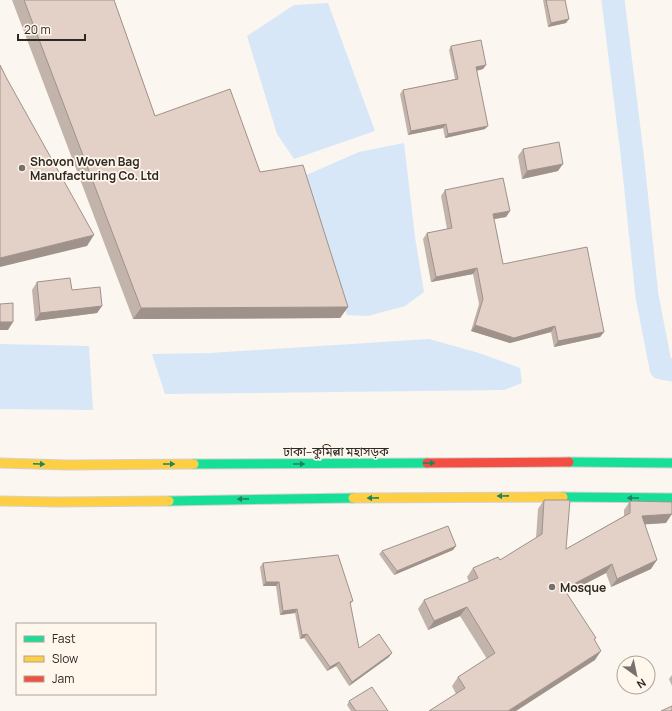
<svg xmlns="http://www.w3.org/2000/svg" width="672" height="711" font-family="Manrope,'Noto Sans Bengali',sans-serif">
<rect width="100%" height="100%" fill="#fbf6f0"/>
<!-- water -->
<path fill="#d7e7f7" d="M 328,3 L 375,131 L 294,159 L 277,134 L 247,36 L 294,5 Z
M 404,143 L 415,237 L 424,292 L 405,306 L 368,316 L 347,315 L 304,176 L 359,152 Z
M 429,339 L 479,353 L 520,368 L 522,383 L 504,390 L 165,394 L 152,354 L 210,353 Z
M 0,344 L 89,346 L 93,410 L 0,409 Z"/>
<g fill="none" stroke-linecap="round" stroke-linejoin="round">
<!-- canal -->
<path stroke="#d7e7f7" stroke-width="23" d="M 613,0 L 632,153 L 647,296 L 661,368 L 672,370"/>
<defs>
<path id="fast" d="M 569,462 L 672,463
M 194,464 L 427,463
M 563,497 L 672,498
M 169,501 L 353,498"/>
<path id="slow" d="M 0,463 L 68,465 L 194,464
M 353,498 L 563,497
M 0,501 L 58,502 L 169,501"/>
<path id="jam" d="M 427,463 L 569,462"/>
</defs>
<!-- fast casing -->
<use href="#fast" stroke="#d4d1ce" stroke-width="11"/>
<!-- slow casing -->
<use href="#slow" stroke="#d4d1ce" stroke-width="11"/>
<!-- jam casing -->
<use href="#jam" stroke="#d4d1ce" stroke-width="11"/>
<!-- fast -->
<use href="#fast" stroke="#16e098" stroke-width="9"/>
<!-- slow -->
<use href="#slow" stroke="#ffcf43" stroke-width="9"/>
<!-- jam -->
<use href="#jam" stroke="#f24e42" stroke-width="9"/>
</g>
<!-- wall -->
<path fill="#c3b4ab" d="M 12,0 L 114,0 L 155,116 L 260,172 L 348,307 L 340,318 L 133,319 Z
M 543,0 L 565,0 L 566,23 L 548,27 Z
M 451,46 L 486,65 L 483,69 L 477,71 L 485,129 L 445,138 L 443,128 L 408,135 L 400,94 L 403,90 L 455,79 L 449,50 Z
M 523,149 L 558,171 L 522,179 L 518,156 Z
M 445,190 L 510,211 L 506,217 L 494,219 L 503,264 L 604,332 L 600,337 L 554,347 L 551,332 L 510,343 L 471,331 L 479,304 L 473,274 L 431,282 L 423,239 L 427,233 L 447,229 L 441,196 Z
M 37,282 L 72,290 L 102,306 L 97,313 L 35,321 L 32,290 Z
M 544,500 L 566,549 L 624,516 L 624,510 L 630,501 L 666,523 L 645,524 L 651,569 L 611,587 L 606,573 L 567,593 L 594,640 L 595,660 L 456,694 L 452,686 L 458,677 L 487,659 L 460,616 L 428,630 L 418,609 L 424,600 L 469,582 L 467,577 L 473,568 L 500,560 L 536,538 L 538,509 Z
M 456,546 L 453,550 L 394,575 L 379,554 L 382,551 Z
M 263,563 L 353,601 L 350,604 L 359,648 L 389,657 L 349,686 L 336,666 L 327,671 L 304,638 L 300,639 L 295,613 L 280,615 L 276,586 L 263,586 L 260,567 Z
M 672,675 L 672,686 L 669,679 Z
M 349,701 L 388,711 L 351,711 L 347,705 Z"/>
<!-- shaded-wall -->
<path fill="#9f928b" d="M 569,19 L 566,23 L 548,27 L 551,23 Z
M 486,65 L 483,69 L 474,71 L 476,67 Z
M 446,124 L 443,128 L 408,135 L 411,131 Z
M 488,126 L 485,129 L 445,138 L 448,134 Z
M 563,164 L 558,171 L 522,179 L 527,171 Z
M 510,211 L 506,217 L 489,220 L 493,214 Z
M 94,235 L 87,246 L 0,267 L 0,258 Z
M 477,268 L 473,274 L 431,282 L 436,277 Z
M 102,306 L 97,313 L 35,321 L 40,313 Z
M 348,307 L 340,318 L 133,319 L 141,308 Z
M 0,322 L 13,322 L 8,330 L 0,330 Z
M 475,325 L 555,326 L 551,332 L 510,343 L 471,331 Z
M 604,332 L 600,337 L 554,347 L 558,341 Z
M 672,514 L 666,523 L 636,525 L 642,516 Z
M 456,546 L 453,550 L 394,575 L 397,571 Z
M 657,560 L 651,569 L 611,587 L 617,579 Z
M 612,564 L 606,573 L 558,598 L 564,589 Z
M 266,582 L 279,582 L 276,586 L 263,586 Z
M 467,607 L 460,616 L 428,630 L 434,621 Z
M 297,609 L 295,613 L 280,615 L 283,611 Z
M 307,634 L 304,638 L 300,639 L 302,635 Z
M 601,651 L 595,660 L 516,711 L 508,711 Z
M 392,653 L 389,657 L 349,686 L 352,682 Z
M 339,662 L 336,666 L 327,671 L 330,667 Z"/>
<!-- building -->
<path fill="#e3d1c7" stroke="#9f928b" d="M 24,0 L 114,0 L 155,116 L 230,89 L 260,172 L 303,165 L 348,307 L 141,308 Z
M 546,0 L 565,0 L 569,19 L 551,23 Z
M 481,40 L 486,65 L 476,67 L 488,126 L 448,134 L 446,124 L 411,131 L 403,90 L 458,79 L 451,46 Z
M 0,65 L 7,79 L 94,235 L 0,258 Z
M 559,142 L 563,164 L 527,171 L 523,149 Z
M 503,178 L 510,211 L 493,214 L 503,264 L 587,247 L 604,332 L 558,341 L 555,326 L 514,338 L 475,325 L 483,299 L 477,268 L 436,277 L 427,233 L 452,228 L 445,190 Z
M 70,278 L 72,290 L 100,287 L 102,306 L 40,313 L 37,282 Z
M 13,303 L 13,322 L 0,322 L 0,304 Z
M 544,500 L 570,500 L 566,549 L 630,513 L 630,501 L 672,502 L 672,514 L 642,516 L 657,560 L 617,579 L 612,564 L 564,589 L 596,638 L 594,639 L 601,651 L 508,711 L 429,711 L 465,688 L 458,677 L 495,653 L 467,607 L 434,621 L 424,600 L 478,578 L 473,568 L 498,557 L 500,560 L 542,534 Z
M 448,526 L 456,546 L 397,571 L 382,551 Z
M 338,555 L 353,601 L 350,602 L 359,648 L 379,634 L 392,653 L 352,682 L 339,662 L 330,667 L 307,634 L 302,635 L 297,609 L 283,611 L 279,582 L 266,582 L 263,563 Z
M 372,687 L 388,711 L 356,711 L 349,701 Z
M 672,706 L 672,711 L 661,711 Z"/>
<!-- one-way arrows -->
<defs><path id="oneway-solid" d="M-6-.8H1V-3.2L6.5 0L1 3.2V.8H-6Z"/></defs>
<g fill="#22845e">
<use href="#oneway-solid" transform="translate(429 463)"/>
<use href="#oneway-solid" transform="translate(39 464) rotate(2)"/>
<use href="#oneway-solid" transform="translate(169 464)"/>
<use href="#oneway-solid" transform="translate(299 464)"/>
<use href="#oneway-solid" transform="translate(503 496) rotate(179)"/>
<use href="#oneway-solid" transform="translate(373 498) rotate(179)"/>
<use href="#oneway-solid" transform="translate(633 498) rotate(-179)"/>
<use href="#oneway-solid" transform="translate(243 499) rotate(179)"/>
</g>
<!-- markers -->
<g fill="#76716c" stroke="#fff6ec" stroke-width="1.5">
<circle cx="22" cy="168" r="4"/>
<circle cx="552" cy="587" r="4"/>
</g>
<g text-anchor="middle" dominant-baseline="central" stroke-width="3.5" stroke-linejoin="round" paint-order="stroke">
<!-- poi labels -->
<g font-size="12" font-weight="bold" fill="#2e2925" stroke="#fff6ec" text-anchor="start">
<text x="30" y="161">Shovon Woven Bag<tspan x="30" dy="14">Manufacturing Co. Ltd</tspan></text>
<text x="560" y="587">Mosque</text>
</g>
<!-- street labels -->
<g font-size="12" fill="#2e2925" stroke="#fff6ec">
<text x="336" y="451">ঢাকা–কুমিল্লা মহাসড়ক</text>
</g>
</g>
<!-- legend -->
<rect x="16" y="623" width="140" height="72" fill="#fff6ec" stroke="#aba49c"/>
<rect x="24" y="636" width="20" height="6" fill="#16e098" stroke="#aba49c"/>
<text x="52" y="643" font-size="12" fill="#2e2925">Fast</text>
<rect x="24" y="656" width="20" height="6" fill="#ffcf43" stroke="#aba49c"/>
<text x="52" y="663" font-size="12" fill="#2e2925">Slow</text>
<rect x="24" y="676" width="20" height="6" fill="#f24e42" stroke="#aba49c"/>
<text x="52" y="683" font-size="12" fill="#2e2925">Jam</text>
<!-- north arrow -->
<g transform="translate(636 675) rotate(147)"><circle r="19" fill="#fff6ec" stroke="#aba49c"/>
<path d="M0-3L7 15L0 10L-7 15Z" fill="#76716c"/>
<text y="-6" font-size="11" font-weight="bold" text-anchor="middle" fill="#2e2925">N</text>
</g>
<!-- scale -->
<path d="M18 34v6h67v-6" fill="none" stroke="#2e2925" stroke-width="2"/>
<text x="24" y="34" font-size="12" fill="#2e2925" stroke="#fff6ec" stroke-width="3" paint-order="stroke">20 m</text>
</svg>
